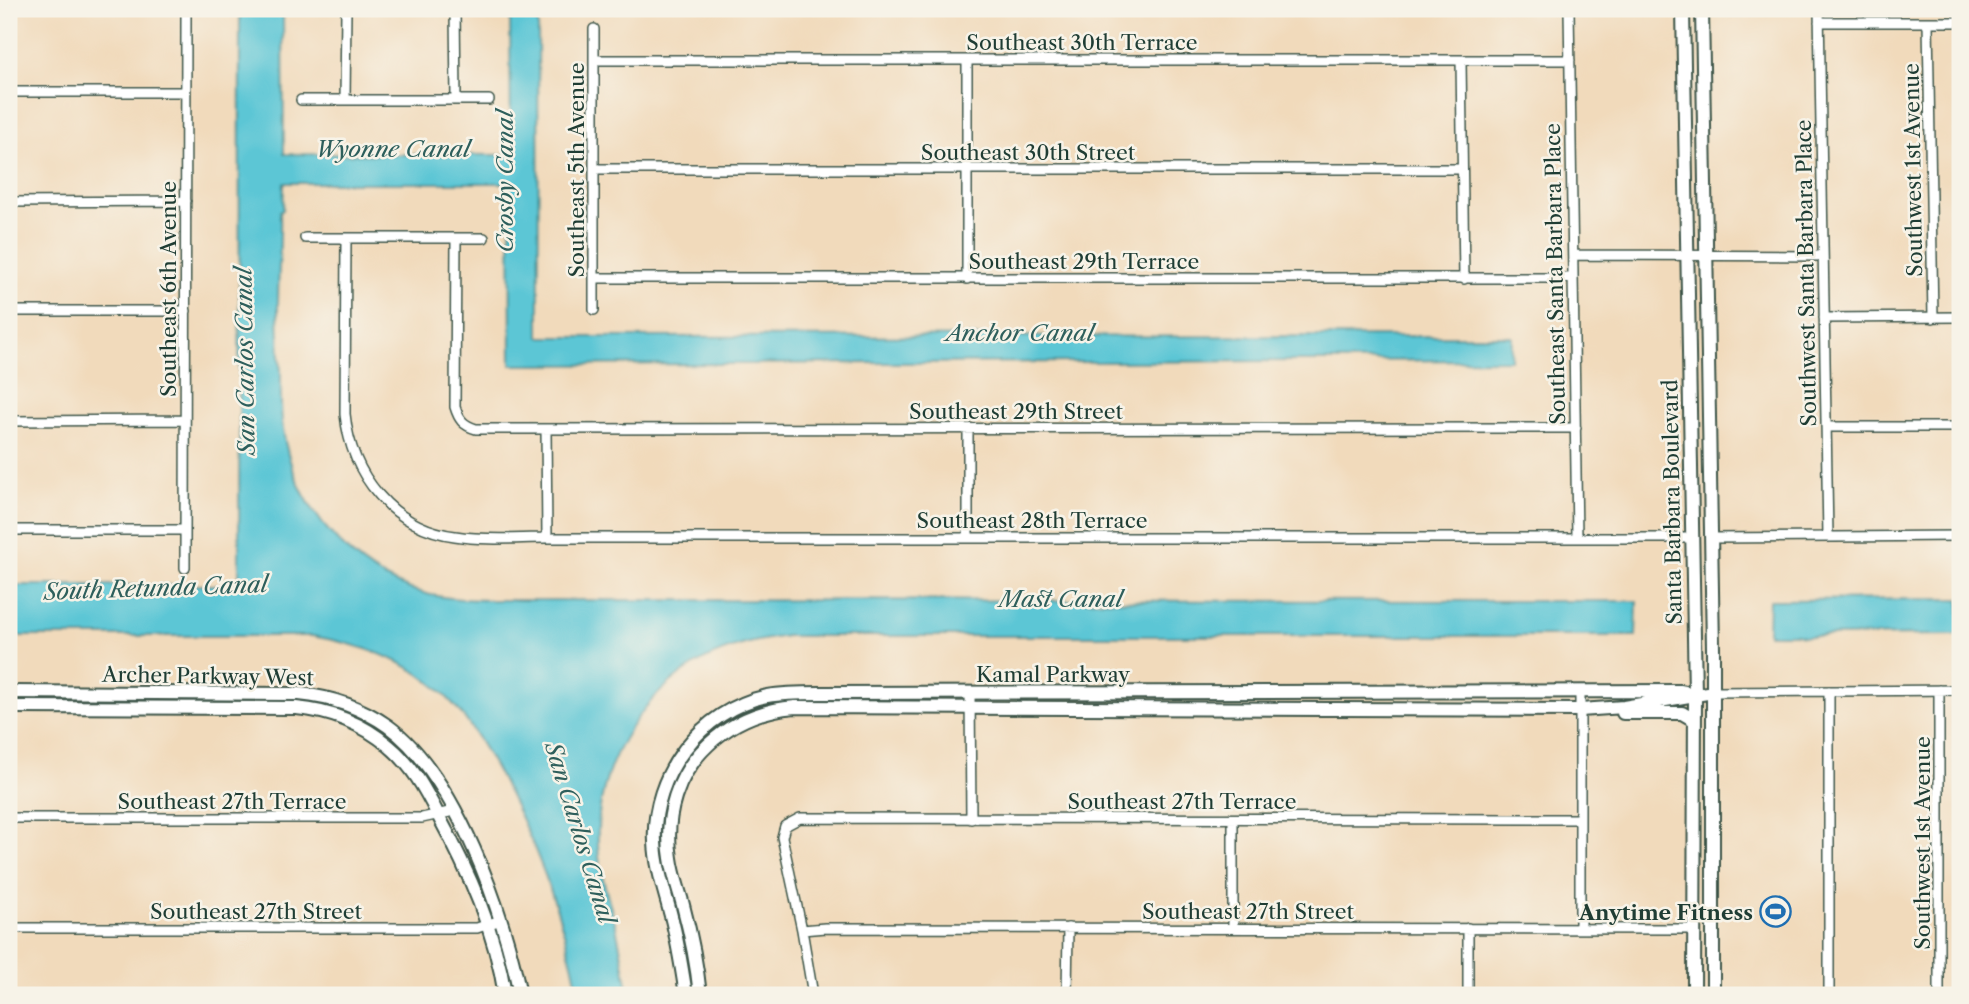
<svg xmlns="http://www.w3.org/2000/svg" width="1969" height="1004" font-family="'Libre Caslon Text',serif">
<rect width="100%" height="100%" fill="#f7f3e8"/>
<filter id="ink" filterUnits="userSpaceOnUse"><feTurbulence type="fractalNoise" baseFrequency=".0143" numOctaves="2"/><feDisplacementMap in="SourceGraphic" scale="14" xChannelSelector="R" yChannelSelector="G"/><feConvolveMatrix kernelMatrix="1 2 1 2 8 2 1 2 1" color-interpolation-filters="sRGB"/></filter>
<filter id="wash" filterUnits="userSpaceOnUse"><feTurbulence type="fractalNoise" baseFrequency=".00686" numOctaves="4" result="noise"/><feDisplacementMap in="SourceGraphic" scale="28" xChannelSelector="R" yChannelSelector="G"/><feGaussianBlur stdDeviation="1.57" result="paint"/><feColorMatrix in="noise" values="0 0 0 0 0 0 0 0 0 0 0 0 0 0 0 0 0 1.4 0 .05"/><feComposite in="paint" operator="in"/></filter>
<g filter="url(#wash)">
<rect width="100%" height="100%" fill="#f1dabb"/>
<!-- water -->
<path fill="#5bc6d5" stroke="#3d8284" stroke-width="2" d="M 240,9 L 283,9 L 284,154 L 511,155 L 510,9 L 538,9 L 539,337 L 1512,336 L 1511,360 L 511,365 L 510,183 L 284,183 L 283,210 L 280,211 C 281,243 278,274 278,306 C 278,329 280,352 281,375 C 281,393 280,411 283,429 C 293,504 349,572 423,593 C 445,599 468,600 491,600 L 1637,601 L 1636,636 L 787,636 C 756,640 723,648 696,664 C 635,701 595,772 598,844 C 599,873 609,899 616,927 C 621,950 625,972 629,995 L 579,995 C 563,914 535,838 494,766 C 475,732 461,707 430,682 C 397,655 352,643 312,636 L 9,636 L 9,585 L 231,585 L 239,581 Z
M 1960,599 L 1960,635 L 1803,636 L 1796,634 L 1768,634 L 1769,600 Z"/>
</g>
<g filter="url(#ink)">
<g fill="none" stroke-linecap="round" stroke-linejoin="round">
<defs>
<path id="street" d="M 455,9 L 456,100
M 1569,9 L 1577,538
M 1819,9 L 1828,537
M 1819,22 L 1960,22
M 1928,22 L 1933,318
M 594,29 L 594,310
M 594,60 L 1570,60
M 1461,60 L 1464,279
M 9,92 L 186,92
M 301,100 L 489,100
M 345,100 L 346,9
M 594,169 L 1462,169
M 9,202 L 186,201
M 305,238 L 484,238
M 346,238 L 345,414 C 351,475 393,528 455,536 C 485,541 517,538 547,538 L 1692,538
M 456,238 L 455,407 C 459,420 463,425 476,429 L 1576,428
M 1573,255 L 1823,256
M 594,278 L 1573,278
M 967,279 L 967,60
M 9,311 L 186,311
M 1824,318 L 1960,317
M 9,421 L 185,420
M 1826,427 L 1960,427
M 546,429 L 547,538
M 968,429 L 968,537
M 9,530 L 185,530
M 1711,538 L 1960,536
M 185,568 L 186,9
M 1713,692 L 1960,690
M 970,693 L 971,819
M 9,818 L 422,818 L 454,811
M 1233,819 L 1233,928
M 9,928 L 477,928 L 501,920
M 1468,928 L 1468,995
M 1580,928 L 1580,693
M 802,930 L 825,928 L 1694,929
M 813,995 L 802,930 L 782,837 L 785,826 L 800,818 L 1580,819
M 1067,995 L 1068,928
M 1829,995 L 1829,691
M 1939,995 L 1939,690"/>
<path id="secondary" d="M 1683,9 L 1695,694 L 1694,995
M 1702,9 L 1713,648 L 1713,995
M 9,692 L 299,694 C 331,697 361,707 388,726 C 456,775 505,915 520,995
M 9,707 L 296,708 C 331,711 363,724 389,746 C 412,765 425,789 438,815 C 469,872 495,931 505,995
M 1623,713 L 1682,713 L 1694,720
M 686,995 C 682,969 678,942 671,916 C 665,892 656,868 655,842 C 651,775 701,710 767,696 C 784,693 802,693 820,693 L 1681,691 L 1695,694
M 700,995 C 697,965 691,935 683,905 C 679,890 673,874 671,858 C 664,817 677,774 708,745 C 732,722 761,710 795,707 L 1580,710 L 1624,707 L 1713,692"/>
</defs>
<!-- street casing -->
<use href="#street" stroke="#3e5548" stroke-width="12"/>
<!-- secondary casing -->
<use href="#secondary" stroke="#3e5548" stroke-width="16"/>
<!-- street -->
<use href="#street" stroke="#fff" stroke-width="9"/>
<!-- secondary -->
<use href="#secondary" stroke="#fff" stroke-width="12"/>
</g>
</g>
<!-- icons -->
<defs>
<symbol id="stadium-ring" viewBox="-11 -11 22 22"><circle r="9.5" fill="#f7f3e8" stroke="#1f6fb2" stroke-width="1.5"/><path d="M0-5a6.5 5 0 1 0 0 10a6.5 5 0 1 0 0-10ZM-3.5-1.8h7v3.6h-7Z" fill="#1f6fb2"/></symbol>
</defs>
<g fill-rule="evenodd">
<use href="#stadium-ring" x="1758" y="894" width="35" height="35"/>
</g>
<g text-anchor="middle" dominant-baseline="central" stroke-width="5" stroke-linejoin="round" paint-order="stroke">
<!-- street labels -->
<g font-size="21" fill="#1f3d34" stroke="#f7f3e8">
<text x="1082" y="42">Southeast 30th Terrace</text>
<text x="1028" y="152">Southeast 30th Street</text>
<text transform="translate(576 170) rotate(-90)">Southeast 5th Avenue</text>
<text transform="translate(1913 170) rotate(-91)">Southwest 1st Avenue</text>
<text x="1084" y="261">Southeast 29th Terrace</text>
<text transform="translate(1806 273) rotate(-91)">Southwest Santa Barbara Place</text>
<text transform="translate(1555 274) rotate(-91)">Southeast Santa Barbara Place</text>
<text transform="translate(168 289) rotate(-90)">Southeast 6th Avenue</text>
<text x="1016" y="411">Southeast 29th Street</text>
<text transform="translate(1672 502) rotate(-91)">Santa Barbara Boulevard</text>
<text x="1032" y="520">Southeast 28th Terrace</text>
<text x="1053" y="674">Kamal Parkway</text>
<text transform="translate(208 676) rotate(1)">Archer Parkway West</text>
<text x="232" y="801">Southeast 27th Terrace</text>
<text x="1182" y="801">Southeast 27th Terrace</text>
<text transform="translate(1922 843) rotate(-90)">Southwest 1st Avenue</text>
<text x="256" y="911">Southeast 27th Street</text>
<text x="1248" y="911">Southeast 27th Street</text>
</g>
<!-- poi labels -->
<g font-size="21" font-weight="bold" fill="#1f3d34" stroke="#f7f3e8" text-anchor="end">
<text x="1753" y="912">Anytime Fitness</text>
</g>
<!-- water labels -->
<g font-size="23" font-style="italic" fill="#2e5f5c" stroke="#f7f3e8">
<text x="393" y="149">Wyonne Canal</text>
<text transform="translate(505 181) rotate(-90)">Crosby Canal</text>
<text x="1020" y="333">Anchor Canal</text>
<text transform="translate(245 361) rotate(-91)">San Carlos Canal</text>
<text transform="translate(156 588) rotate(-2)">South Retunda Canal</text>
<text x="1061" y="599">Mast Canal</text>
<text transform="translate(580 833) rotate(73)">San Carlos Canal</text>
</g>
</g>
<!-- margin -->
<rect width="1969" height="1004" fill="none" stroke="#f7f3e8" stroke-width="35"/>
</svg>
